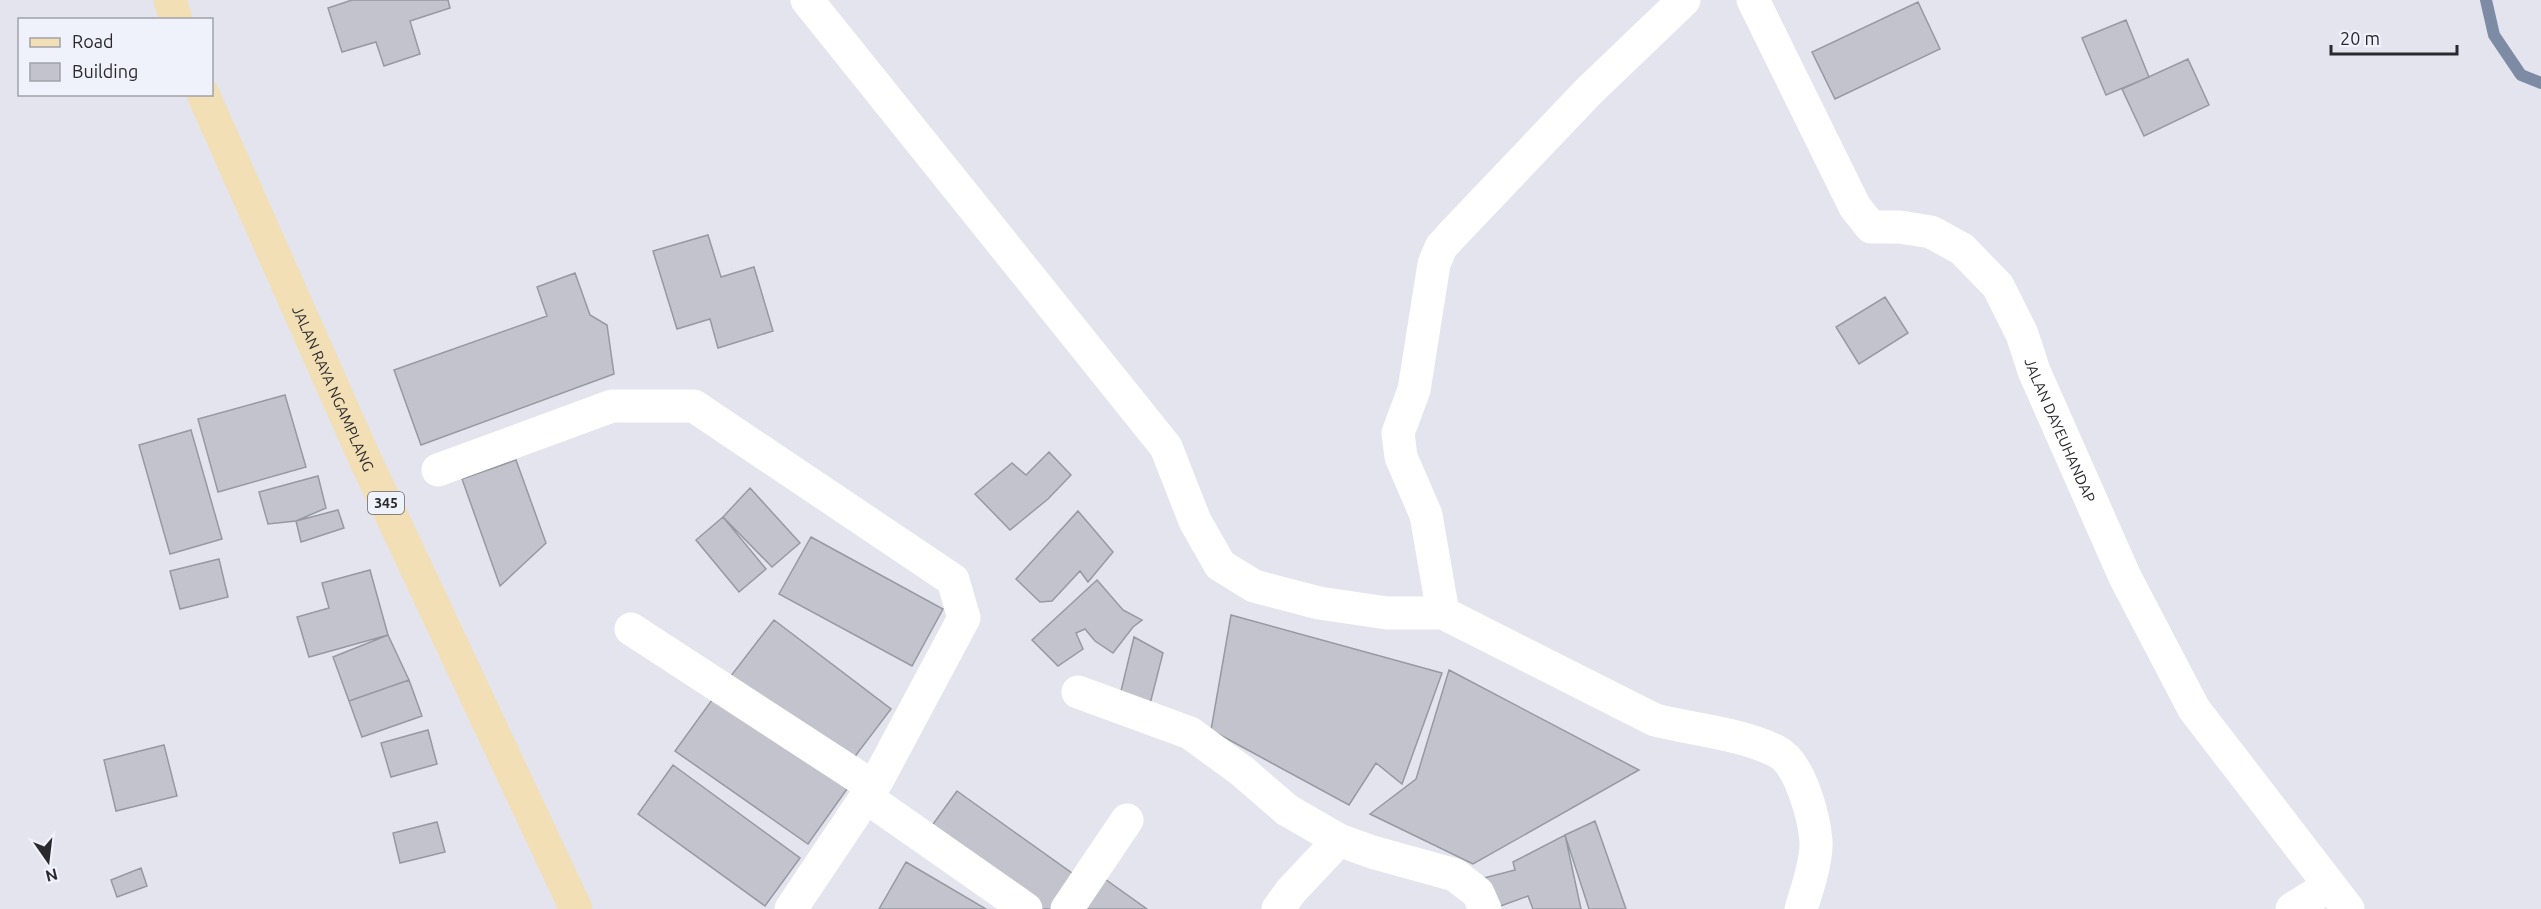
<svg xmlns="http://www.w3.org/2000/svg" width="2541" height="909" font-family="Ubuntu,sans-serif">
<rect width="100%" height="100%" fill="#e3e4ee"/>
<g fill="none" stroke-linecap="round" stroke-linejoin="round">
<!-- stream -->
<path stroke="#7d8ba4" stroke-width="12" d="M 2486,0 L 2494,35 L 2521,75 L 2541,83"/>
</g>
<!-- building -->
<path fill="#c2c3cc" stroke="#9799a1" stroke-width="1.5" d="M 352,0 L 448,0 L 450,8 L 410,21 L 420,54 L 384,66 L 376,42 L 342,52 L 328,8 Z
M 1918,2 L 1940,49 L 1835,99 L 1812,52 Z
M 2126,20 L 2149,77 L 2106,95 L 2082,38 Z
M 2188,59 L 2209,105 L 2144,136 L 2122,89 Z
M 708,235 L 721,277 L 754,267 L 773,331 L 718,348 L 710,319 L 677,329 L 653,251 Z
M 575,273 L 590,315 L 607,325 L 614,374 L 421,445 L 394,370 L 547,316 L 537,287 Z
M 1885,297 L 1908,333 L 1859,364 L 1836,327 Z
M 285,395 L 306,467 L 218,492 L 198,419 Z
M 191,430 L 222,539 L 170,554 L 139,445 Z
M 1049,452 L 1071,475 L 1048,499 L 1010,530 L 975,494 L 1012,463 L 1026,475 Z
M 516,460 L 546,543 L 500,586 L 462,479 Z
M 318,476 L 326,508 L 296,521 L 268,524 L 259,492 Z
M 750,488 L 800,543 L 772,567 L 723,517 Z
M 338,510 L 344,528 L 301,542 L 296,521 Z
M 1078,511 L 1113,552 L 1088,582 L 1080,571 L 1052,601 L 1040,602 L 1016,579 Z
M 723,517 L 766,569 L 739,592 L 696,540 Z
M 811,537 L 943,609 L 912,666 L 779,594 Z
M 219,559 L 228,597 L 180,609 L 170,571 Z
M 370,570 L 388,635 L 309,657 L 297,617 L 329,608 L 322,583 Z
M 1097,580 L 1123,610 L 1142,620 L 1133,627 L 1113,653 L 1095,641 L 1085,629 L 1076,633 L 1083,649 L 1058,666 L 1032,640 Z
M 1231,615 L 1442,673 L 1402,784 L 1376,763 L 1349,805 L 1211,730 Z
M 774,620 L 891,709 L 847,767 L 730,677 Z
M 388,635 L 409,680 L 349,701 L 333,657 Z
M 1134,637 L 1163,653 L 1150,704 L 1121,691 Z
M 1449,670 L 1639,770 L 1473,864 L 1370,814 L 1416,779 Z
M 409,680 L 422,716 L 362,737 L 349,701 Z
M 720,689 L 852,782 L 808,844 L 675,751 Z
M 428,730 L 437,764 L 391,777 L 381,743 Z
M 164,745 L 177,796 L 116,811 L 104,760 Z
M 673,765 L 800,858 L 765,906 L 638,814 Z
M 957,791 L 1076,876 L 1052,909 L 1037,909 L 928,831 Z
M 1595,821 L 1626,909 L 1589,909 L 1565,835 Z
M 437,822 L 445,852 L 400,863 L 393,833 Z
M 1565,835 L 1581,909 L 1533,909 L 1528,896 L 1495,908 L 1480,879 L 1515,870 L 1513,862 Z
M 906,862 L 986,909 L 879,909 Z
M 141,868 L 147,886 L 117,897 L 111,880 Z
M 1105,879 L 1147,909 L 1084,909 Z"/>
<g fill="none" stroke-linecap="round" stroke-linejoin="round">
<!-- street -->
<g stroke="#fff" stroke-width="33">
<path d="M 807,0 L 1166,447 L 1195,521 L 1220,565 L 1254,586 L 1319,603 L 1387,613 L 1443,613 L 1655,720 C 1695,730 1739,733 1776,751 C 1800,762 1814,817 1816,841 C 1817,861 1807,890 1801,909"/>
<path id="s1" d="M 1753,0 L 1855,207 L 1871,227 L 1900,227 L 1931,232 L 1962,249 L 1998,286 L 2022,334 L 2034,371 L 2125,577 L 2194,709 L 2348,909"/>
<path d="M 438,470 L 612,406 L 694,406 L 953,580 L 964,618 L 878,779 L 791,909"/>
<path d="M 1443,613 L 1426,515 L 1401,457 L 1398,433 L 1414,390 L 1434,264 L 1441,247 L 1451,236 L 1589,91 L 1684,0"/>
<path d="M 631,629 L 872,786"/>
<path d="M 1078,692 L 1190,733 L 1242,771 L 1287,810 L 1339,840 L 1372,852 L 1455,875 L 1478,893 L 1485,909"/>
<path d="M 866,797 L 1026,909"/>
<path d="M 1067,909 L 1127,820"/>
<path d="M 1278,909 L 1291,891 L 1339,840"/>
<path d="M 2292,909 L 2329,886"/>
</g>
<!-- primary -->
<g stroke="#f2dfb5" stroke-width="33">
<path d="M 170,0 L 176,20"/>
<path id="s2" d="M 203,94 L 364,457 L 576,909"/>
</g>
</g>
<g text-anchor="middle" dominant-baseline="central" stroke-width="5" stroke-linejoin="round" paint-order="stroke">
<!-- shield labels -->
<rect fill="#f0f2fb" stroke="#65666c" stroke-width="1.5" x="368" y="492" width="36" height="22" rx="4.5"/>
<g font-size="14" font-weight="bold" fill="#2a2a2e">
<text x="386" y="503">345</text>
</g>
<!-- street labels -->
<g font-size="15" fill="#2a2a2e" stroke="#f0f2fb">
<text stroke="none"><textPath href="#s2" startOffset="322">JALAN RAYA NGAMPLANG</textPath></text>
<text stroke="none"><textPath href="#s1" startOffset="561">JALAN DAYEUHANDAP</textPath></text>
</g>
</g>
<!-- legend -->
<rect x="18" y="18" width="195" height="78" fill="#f0f2fb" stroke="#a1a2a9" stroke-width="1.5"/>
<rect x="30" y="38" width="30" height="9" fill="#f2dfb5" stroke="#a1a2a9" stroke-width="1.5"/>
<text x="72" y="48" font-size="18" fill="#2a2a2e">Road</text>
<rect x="30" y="63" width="30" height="18" fill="#c2c3cc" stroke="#a1a2a9" stroke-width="1.5"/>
<text x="72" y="78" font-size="18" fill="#2a2a2e">Building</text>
<!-- north arrow -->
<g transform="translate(48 861) rotate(166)" stroke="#f0f2fb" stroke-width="4.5" paint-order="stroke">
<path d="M0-4.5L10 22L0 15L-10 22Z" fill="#2a2a2e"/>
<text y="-9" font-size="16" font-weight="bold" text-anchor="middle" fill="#2a2a2e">N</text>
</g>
<!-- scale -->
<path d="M2331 45v9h126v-9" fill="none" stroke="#2a2a2e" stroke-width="3"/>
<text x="2340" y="45" font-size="18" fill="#2a2a2e" stroke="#f0f2fb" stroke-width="4.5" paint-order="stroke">20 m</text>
</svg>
